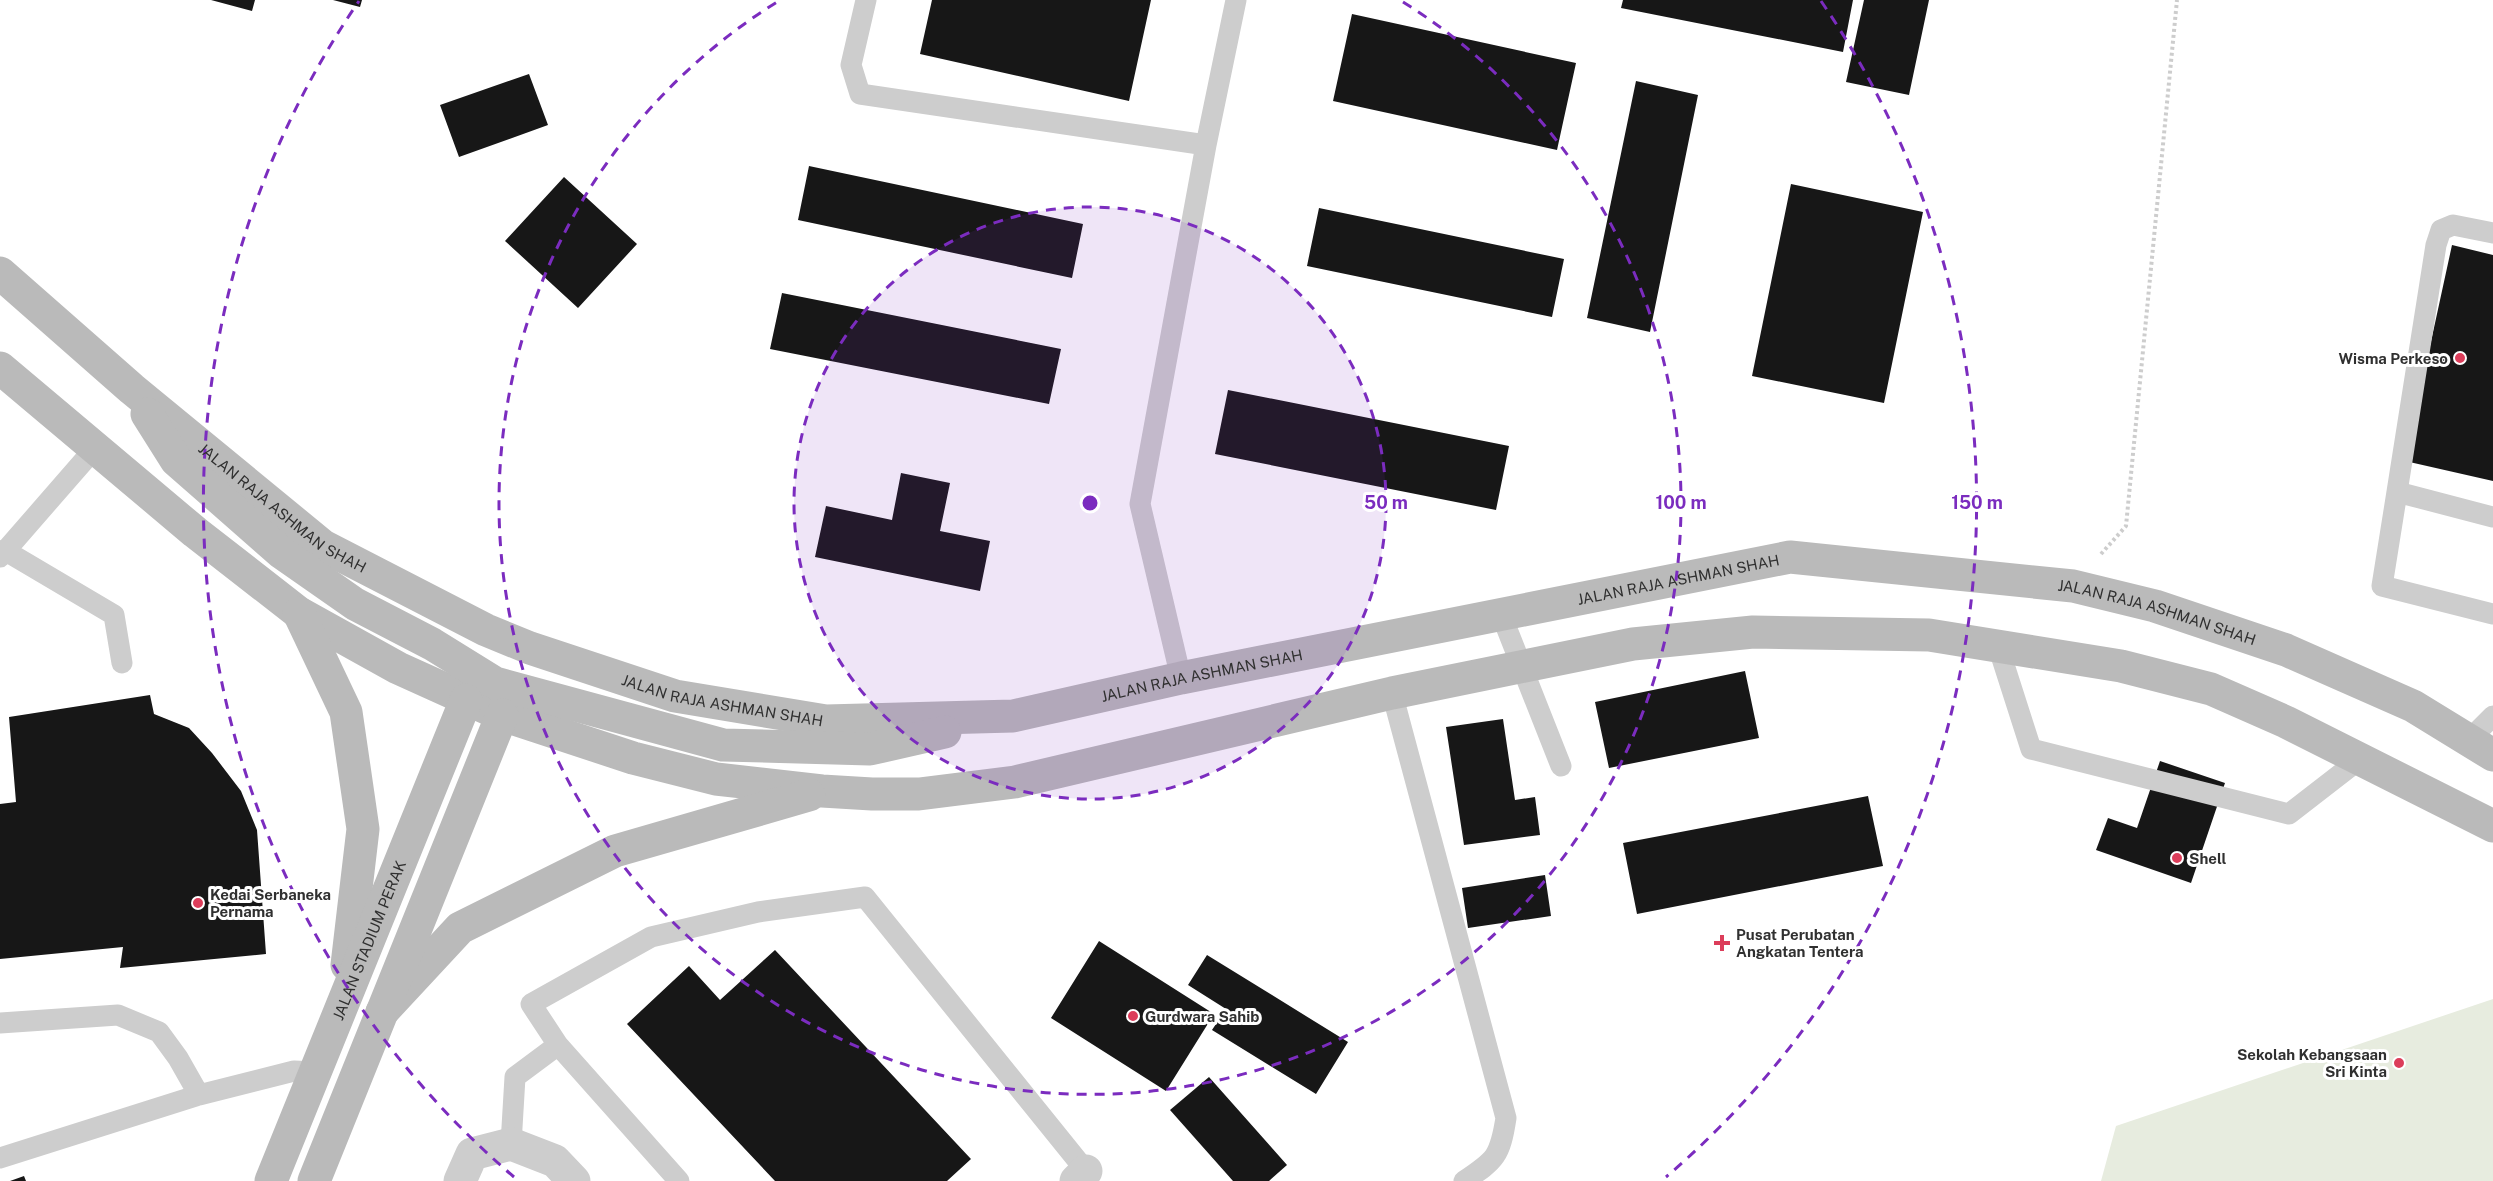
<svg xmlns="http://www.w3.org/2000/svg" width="2493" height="1181" font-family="'Public Sans',sans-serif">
<rect width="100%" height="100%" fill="#fff"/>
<!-- green -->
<path fill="#e7ecdf" d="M 2493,999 L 2493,1181 L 2101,1181 L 2116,1126 Z"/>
<!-- building -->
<path fill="#171717" d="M 211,0 L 255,0 L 252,11 Z
M 333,0 L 362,0 L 360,7 Z
M 932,0 L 1151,0 L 1129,101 L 920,54 Z
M 1623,0 L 1853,0 L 1843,52 L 1621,8 Z
M 1864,0 L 1929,0 L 1909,95 L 1846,82 Z
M 1352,14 L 1576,63 L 1557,150 L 1333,101 Z
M 529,74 L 548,125 L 459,157 L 440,105 Z
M 1636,81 L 1698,95 L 1650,332 L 1587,318 Z
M 809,166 L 1083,224 L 1072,278 L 798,220 Z
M 564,177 L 637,244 L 578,308 L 505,241 Z
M 1791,184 L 1923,212 L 1884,403 L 1752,376 Z
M 1319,208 L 1564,259 L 1552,317 L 1307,266 Z
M 2452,245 L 2493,255 L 2493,481 L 2405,461 Z
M 782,293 L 1061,349 L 1049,404 L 770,349 Z
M 1228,390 L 1509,446 L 1496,510 L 1215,454 Z
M 901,473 L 950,483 L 940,531 L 990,541 L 980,591 L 815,557 L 826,506 L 892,520 Z
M 1745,671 L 1759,738 L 1609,768 L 1595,702 Z
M 150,695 L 154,714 L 189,728 L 212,753 L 241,791 L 257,830 L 266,954 L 120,968 L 123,947 L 0,959 L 0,804 L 16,802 L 9,717 Z
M 1503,719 L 1515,800 L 1535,797 L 1540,835 L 1464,845 L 1446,727 Z
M 2160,761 L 2225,783 L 2191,883 L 2096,850 L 2108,818 L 2137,828 Z
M 1868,796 L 1883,866 L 1637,914 L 1623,843 Z
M 1545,875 L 1551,916 L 1468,928 L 1462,888 Z
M 1099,941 L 1214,1014 L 1166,1091 L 1051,1018 Z
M 775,950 L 971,1159 L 947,1181 L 775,1181 L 627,1024 L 689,966 L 720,1000 Z
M 1207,955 L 1348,1042 L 1316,1094 L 1212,1030 L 1226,1009 L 1188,985 Z
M 1209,1077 L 1287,1165 L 1269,1181 L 1233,1181 L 1170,1110 Z
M 24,1176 L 26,1181 L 10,1181 Z"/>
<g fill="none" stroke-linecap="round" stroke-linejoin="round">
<!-- path -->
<path stroke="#cdcdcd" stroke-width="4" stroke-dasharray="3 3" stroke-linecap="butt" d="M 2101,554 L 2126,526 L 2177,0"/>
<!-- lane -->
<path stroke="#cdcdcd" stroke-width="21" d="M 866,0 L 851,65 L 860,94 L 1206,145
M 2397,492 L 2436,245 L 2441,230 L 2453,225 L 2493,233
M 2493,517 L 2397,492 L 2382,586 L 2493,614
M 4,550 L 114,615 L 122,663
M 0,557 L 95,448
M 1501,614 L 1561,766
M 1998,646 L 2031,749 L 2289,814 L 2360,759
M 1181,678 L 1140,504 L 1206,145 L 1236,0
M 1392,693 L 1506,1118 C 1500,1156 1496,1160 1464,1181
M 2469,740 L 2493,716
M 0,1023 L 118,1015 L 159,1032 L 178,1058 L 199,1095
M 511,1144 L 515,1077 L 558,1045
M 0,1158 L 199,1095 L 294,1071 L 315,1072
M 679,1181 L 558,1045 L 531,1004 L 651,937 L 758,912 L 865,897 L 1086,1171"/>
<!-- street -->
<path stroke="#cdcdcd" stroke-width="33" d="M 460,1181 L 472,1154 L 511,1144 L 555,1161 L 574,1181
M 1076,1181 L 1086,1171"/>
<!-- secondary -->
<g stroke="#bababa" stroke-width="33">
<path id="s1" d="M 0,273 L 132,389 L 323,546 L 486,630 L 530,648 L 675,696 L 826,721 L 1013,716 L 1181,678 L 1790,557 L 2073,586 L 2155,606 L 2286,650 L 2413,706 L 2493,755"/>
<path d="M 0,368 L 195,532 L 299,613 L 398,668 L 502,715 L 633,758 L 716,779 L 822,791 L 872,794 L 919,794 L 1015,782 L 1392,693 L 1633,644 L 1753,632 L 1929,635 L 2121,666 L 2211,689 L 2286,722 L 2493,826"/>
<path d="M 147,414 L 176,460 L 282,553 L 355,604 L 432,644 L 495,683 L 723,745 L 870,749 L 945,732"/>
<path d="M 299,613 L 346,712 L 363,829 L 347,965"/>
<path d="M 382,1012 L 460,928 L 615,851 L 809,795"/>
<path id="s2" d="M 271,1181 L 466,700"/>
<path d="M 314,1181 L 502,715"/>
</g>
</g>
<!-- distance rings -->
<circle cx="1090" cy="503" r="296" fill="#7b2cbf" fill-opacity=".12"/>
<g fill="none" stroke="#7b2cbf" stroke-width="3" stroke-dasharray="10 8">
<circle cx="1090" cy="503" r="296"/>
<path d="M1403 2A591 591 0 1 1 777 2"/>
<path d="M514 1177A887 887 0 0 1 359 1M1821 1A887 887 0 0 1 1666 1177"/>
</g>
<!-- markers -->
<g fill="#dc3d5a" stroke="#fff" stroke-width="2">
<circle cx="2460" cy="358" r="6"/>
<circle cx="2177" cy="858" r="6"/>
<circle cx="198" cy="903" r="6"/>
<path d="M1719 934h6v6h6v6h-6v6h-6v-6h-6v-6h6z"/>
<circle cx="1133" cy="1016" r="6"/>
<circle cx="2399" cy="1063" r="6"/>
</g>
<g text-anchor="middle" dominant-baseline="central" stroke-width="6" stroke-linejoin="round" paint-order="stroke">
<!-- poi labels -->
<g font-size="15" font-weight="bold" fill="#303030" stroke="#fff" text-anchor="start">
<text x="2448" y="358" text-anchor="end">Wisma Perkeso</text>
<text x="2189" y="858">Shell</text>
<text x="210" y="894">Kedai Serbaneka<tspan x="210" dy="17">Pernama</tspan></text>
<text x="1736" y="934">Pusat Perubatan<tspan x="1736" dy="17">Angkatan Tentera</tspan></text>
<text x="1145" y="1016">Gurdwara Sahib</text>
<text x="2387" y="1054" text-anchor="end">Sekolah Kebangsaan<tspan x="2387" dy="17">Sri Kinta</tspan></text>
</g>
<!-- street labels -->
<g font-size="15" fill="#303030" stroke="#fff">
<text stroke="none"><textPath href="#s1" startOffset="368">JALAN RAJA ASHMAN SHAH</textPath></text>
<text stroke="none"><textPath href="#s1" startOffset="1826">JALAN RAJA ASHMAN SHAH</textPath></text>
<text stroke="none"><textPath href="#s1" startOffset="2312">JALAN RAJA ASHMAN SHAH</textPath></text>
<text stroke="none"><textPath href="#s1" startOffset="1340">JALAN RAJA ASHMAN SHAH</textPath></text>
<text stroke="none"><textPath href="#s1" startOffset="854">JALAN RAJA ASHMAN SHAH</textPath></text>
<text stroke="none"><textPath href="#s2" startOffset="260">JALAN STADIUM PERAK</textPath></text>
</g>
</g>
<circle cx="1090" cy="503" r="9" fill="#7b2cbf" stroke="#fff" stroke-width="3"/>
<g font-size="18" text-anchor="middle" font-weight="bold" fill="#7b2cbf" stroke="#fff" stroke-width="6" stroke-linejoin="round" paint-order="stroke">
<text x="1386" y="509">50 m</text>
<text x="1681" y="509">100 m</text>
<text x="1977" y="509">150 m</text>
</g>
</svg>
